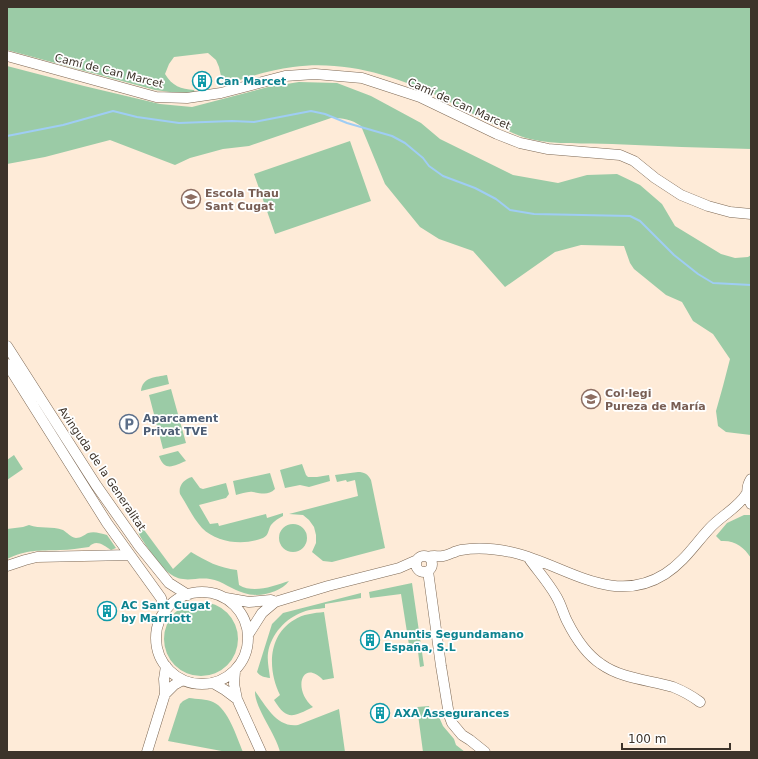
<svg xmlns="http://www.w3.org/2000/svg" width="758" height="759" font-family="'DejaVu Sans',sans-serif">
<rect width="100%" height="100%" fill="#feebd8"/>
<!-- green -->
<path fill="#9bcba6" d="M 7,7 L 751,7 L 751,149 C 705,148 658,146 612,144 C 585,143 556,145 530,139 C 520,137 511,132 502,128 C 482,119 462,108 442,98 C 396,76 345,60 293,67 C 269,70 246,78 223,85 L 219,67 L 216,60 L 208,53 L 174,57 L 169,64 L 165,74 C 172,86 181,89 194,90 L 195,93 L 170,92 L 155,90 L 7,50 Z
M 7,66 L 84,86 L 160,104 L 192,107 L 268,87 L 299,82 L 337,83 L 371,96 L 421,123 L 440,139 L 513,175 L 558,183 L 587,175 L 617,174 L 640,185 L 662,204 L 675,226 L 721,254 L 735,258 L 748,257 L 751,255 L 751,435 L 726,432 L 718,426 L 716,411 L 723,386 L 730,359 L 713,334 L 693,321 L 682,302 L 666,295 L 634,269 L 630,263 L 624,246 L 581,245 L 555,252 L 505,287 L 473,251 L 439,239 L 420,227 L 385,184 L 361,126 C 351,119 343,118 331,118 L 249,146 L 223,149 L 190,158 L 175,165 L 110,140 L 45,157 L 7,164 Z
M 350,141 L 371,201 L 275,234 L 254,174 Z
M 167,375 L 169,384 L 141,391 C 142,377 156,377 167,375 Z
M 171,389 L 186,443 L 163,449 L 149,395 Z
M 178,451 L 186,461 C 175,465 165,473 159,456 Z
M 14,455 L 23,469 L 7,480 L 7,460 Z
M 302,464 L 306,475 L 308,477 L 317,477 L 329,475 L 330,481 L 309,487 L 300,485 L 285,488 L 280,470 Z
M 358,472 C 364,472 368,474 371,480 L 385,548 L 332,562 L 323,561 L 312,552 L 316,543 L 316,535 L 314,527 L 309,520 L 303,515 L 289,514 L 358,496 L 355,480 L 347,482 L 346,480 L 337,482 L 335,475 Z
M 270,473 L 275,489 C 268,496 261,493 253,492 C 248,491 241,494 236,495 L 233,481 Z
M 192,477 L 200,488 L 203,489 L 226,483 L 229,494 L 226,498 L 199,505 L 210,524 L 218,523 L 219,526 L 266,514 L 267,518 L 283,513 L 283,516 C 279,518 274,521 271,525 C 268,530 269,535 263,538 C 244,546 217,543 202,528 C 193,518 187,505 180,494 C 178,486 184,479 192,477 Z
M 744,515 L 751,515 L 751,558 C 744,547 735,540 721,541 L 716,536 L 727,523 Z
M 136,519 L 173,569 L 191,552 C 206,561 219,568 237,570 L 239,585 C 254,594 273,586 289,581 C 280,593 258,598 244,593 C 232,590 223,581 210,579 C 194,577 183,584 169,573 C 162,568 142,541 139,534 C 137,530 137,524 136,519 Z
M279 538a14 14 0 1 1 28 0a14 14 0 1 1-28 0Z
M 29,525 C 40,529 52,526 63,530 C 68,533 70,537 76,538 C 81,538 84,535 88,533 C 94,531 100,533 107,535 L 116,548 L 111,550 C 103,545 96,539 89,547 C 79,548 70,550 60,550 C 38,551 28,549 7,559 L 7,529 L 23,527 Z
M 412,583 L 424,666 L 420,667 L 417,644 L 409,645 L 401,594 L 370,598 L 369,592 Z
M 361,593 L 361,598 L 325,604 L 325,608 C 318,609 310,609 303,612 C 286,618 271,634 268,653 C 267,661 269,669 270,678 C 264,677 261,677 257,672 L 272,624 L 283,613 Z
M164 639a37 37 0 1 1 74 0a37 37 0 1 1-74 0Z
M 324,612 L 334,678 L 323,680 C 302,658 292,690 313,707 C 293,717 287,721 274,700 L 280,695 C 268,671 267,636 294,620 C 303,614 314,613 324,612 Z
M 255,691 C 266,706 277,728 298,725 L 339,709 L 345,752 L 280,752 C 276,734 254,707 255,691 Z
M 189,698 C 196,699 207,699 213,702 C 228,708 237,738 243,752 L 227,752 L 168,741 L 180,704 L 183,701 Z
M 429,706 L 431,719 L 439,717 L 443,726 L 454,739 L 456,745 L 465,752 L 423,752 L 417,707 Z"/>
<g fill="none" stroke-linecap="round" stroke-linejoin="round">
<!-- stream -->
<path stroke="#9fcdf4" stroke-width="2" d="M 7,136 L 63,125 L 113,111 L 137,117 L 179,123 L 232,121 L 254,122 L 311,111 L 325,114 L 347,123 L 392,136 L 405,143 L 423,158 L 429,166 L 443,176 L 475,188 L 496,199 L 510,210 L 534,214 L 630,216 L 640,221 L 674,255 L 698,274 L 713,283 L 751,285"/>
<defs>
<path id="minor" d="M 7,56 L 156,97 L 187,98 L 221,93 L 285,76 L 315,74 L 362,78 L 420,97 L 497,134 L 520,143 L 548,149 L 620,155 L 634,161 L 655,178 L 681,195 L 708,206 L 730,212 L 751,214
M 7,346 L 96,485 L 139,546 L 169,583 L 188,595
M 7,364 L 107,523 L 161,598 L 165,612
M 751,479 C 746,487 746,495 751,504
M416 564a8 8 0 1 1 16 0a8 8 0 1 1-16 0Z
M 428,557 C 434,555 438,557 443,556 C 449,555 455,551 461,550 C 478,547 498,549 515,553 C 565,565 613,607 665,574 C 684,562 695,544 710,528 C 722,515 738,508 747,493
M 528,557 C 537,570 548,582 556,596 C 561,604 563,613 567,621 C 575,637 586,654 601,664 C 622,679 650,680 673,687 C 683,691 692,696 700,702
M 7,566 L 25,560 L 37,557 L 129,555
M 428,571 L 441,666 L 449,715 L 452,723 L 462,735 L 470,740 L 485,752
M156 638a46 46 0 1 1 92 0a46 46 0 1 1-92 0Z
M 226,598 L 249,602 L 271,600 L 275,602
M 248,635 L 262,613 L 275,602 L 328,586 L 399,568 L 417,560
M 235,671 L 234,684 L 237,699 L 261,752
M 213,683 L 225,690 L 237,699
M 165,694 L 174,685 L 183,680
M 147,752 L 165,694 L 164,679 L 166,666"/>
</defs>
<!-- minor casing -->
<use href="#minor" stroke="#7e6955" stroke-width="11"/>
<!-- minor -->
<use href="#minor" stroke="#fff" stroke-width="10"/>
</g>
<!-- icons -->
<defs>
<symbol id="building-ring" viewBox="-11 -11 22 22"><circle r="9.5" fill="#fff" stroke="#0f9aa8" stroke-width="1.5"/><path d="M-4-6H4V6H1V3H-1V6H-4ZM-2.5-4.3h1.7v1.8h-1.7ZM.8-4.3h1.7v1.8H.8ZM-2.5-1h1.7V.8h-1.7ZM.8-1h1.7V.8H.8Z" fill="#0f9aa8"/></symbol>
<symbol id="school-ring" viewBox="-11 -11 22 22"><circle r="9.5" fill="#fff" stroke="#8d6e63" stroke-width="1.5"/><path d="M0-5L7-2L0 1L-7-2ZM-4 1L0 2.5L4 1V4Q0 6-4 4Z" fill="#8d6e63"/></symbol>
<symbol id="parking-ring" viewBox="-11 -11 22 22"><circle r="9.5" fill="#fff" stroke="#5c6f8a" stroke-width="1.5"/><path d="M-3.5-5.5H1a3.5 3.5 0 0 1 0 7H-1V5.5H-3.5ZM-1-3.4V-.6H.8a1.4 1.4 0 0 0 0-2.8Z" fill="#5c6f8a"/></symbol>
</defs>
<g fill-rule="evenodd">
<use href="#building-ring" x="191" y="70" width="22" height="22"/>
<use href="#school-ring" x="180" y="188" width="22" height="22"/>
<use href="#school-ring" x="580" y="388" width="22" height="22"/>
<use href="#parking-ring" x="118" y="413" width="22" height="22"/>
<use href="#building-ring" x="96" y="600" width="22" height="22"/>
<use href="#building-ring" x="359" y="629" width="22" height="22"/>
<use href="#building-ring" x="369" y="702" width="22" height="22"/>
</g>
<g text-anchor="middle" dominant-baseline="central" stroke-width="3.5" stroke-linejoin="round" paint-order="stroke">
<!-- street labels -->
<g font-size="11" fill="#3d332a" stroke="#fff">
<text transform="translate(109 71) rotate(14)">Camí de Can Marcet</text>
<text transform="translate(459 104) rotate(24)">Camí de Can Marcet</text>
<text transform="translate(102 469) rotate(56)">Avinguda de la Generalitat</text>
</g>
<!-- culture labels -->
<g font-size="11" font-weight="bold" fill="#0d838f" stroke="#fff" text-anchor="start">
<text x="216" y="81">Can Marcet</text>
<text x="121" y="605">AC Sant Cugat<tspan x="121" dy="13">by Marriott</tspan></text>
<text x="384" y="634">Anuntis Segundamano<tspan x="384" dy="13">España, S.L</tspan></text>
<text x="394" y="713">AXA Assegurances</text>
</g>
<!-- education labels -->
<g font-size="11" font-weight="bold" fill="#785e54" stroke="#fff" text-anchor="start">
<text x="205" y="193">Escola Thau<tspan x="205" dy="13">Sant Cugat</tspan></text>
<text x="605" y="393">Col·legi<tspan x="605" dy="13">Pureza de María</tspan></text>
</g>
<!-- service labels -->
<g font-size="11" font-weight="bold" fill="#4e5e75" stroke="#fff" text-anchor="start">
<text x="143" y="418">Aparcament<tspan x="143" dy="13">Privat TVE</tspan></text>
</g>
</g>
<!-- border -->
<rect width="758" height="759" fill="none" stroke="#3d332a" stroke-width="16"/>
<!-- scale -->
<path d="M622 743v6h108v-6" fill="none" stroke="#3d332a" stroke-width="2"/>
<text x="628" y="743" font-size="12" fill="#3d332a" stroke="#ffffff" stroke-width="3" paint-order="stroke">100 m</text>
</svg>
